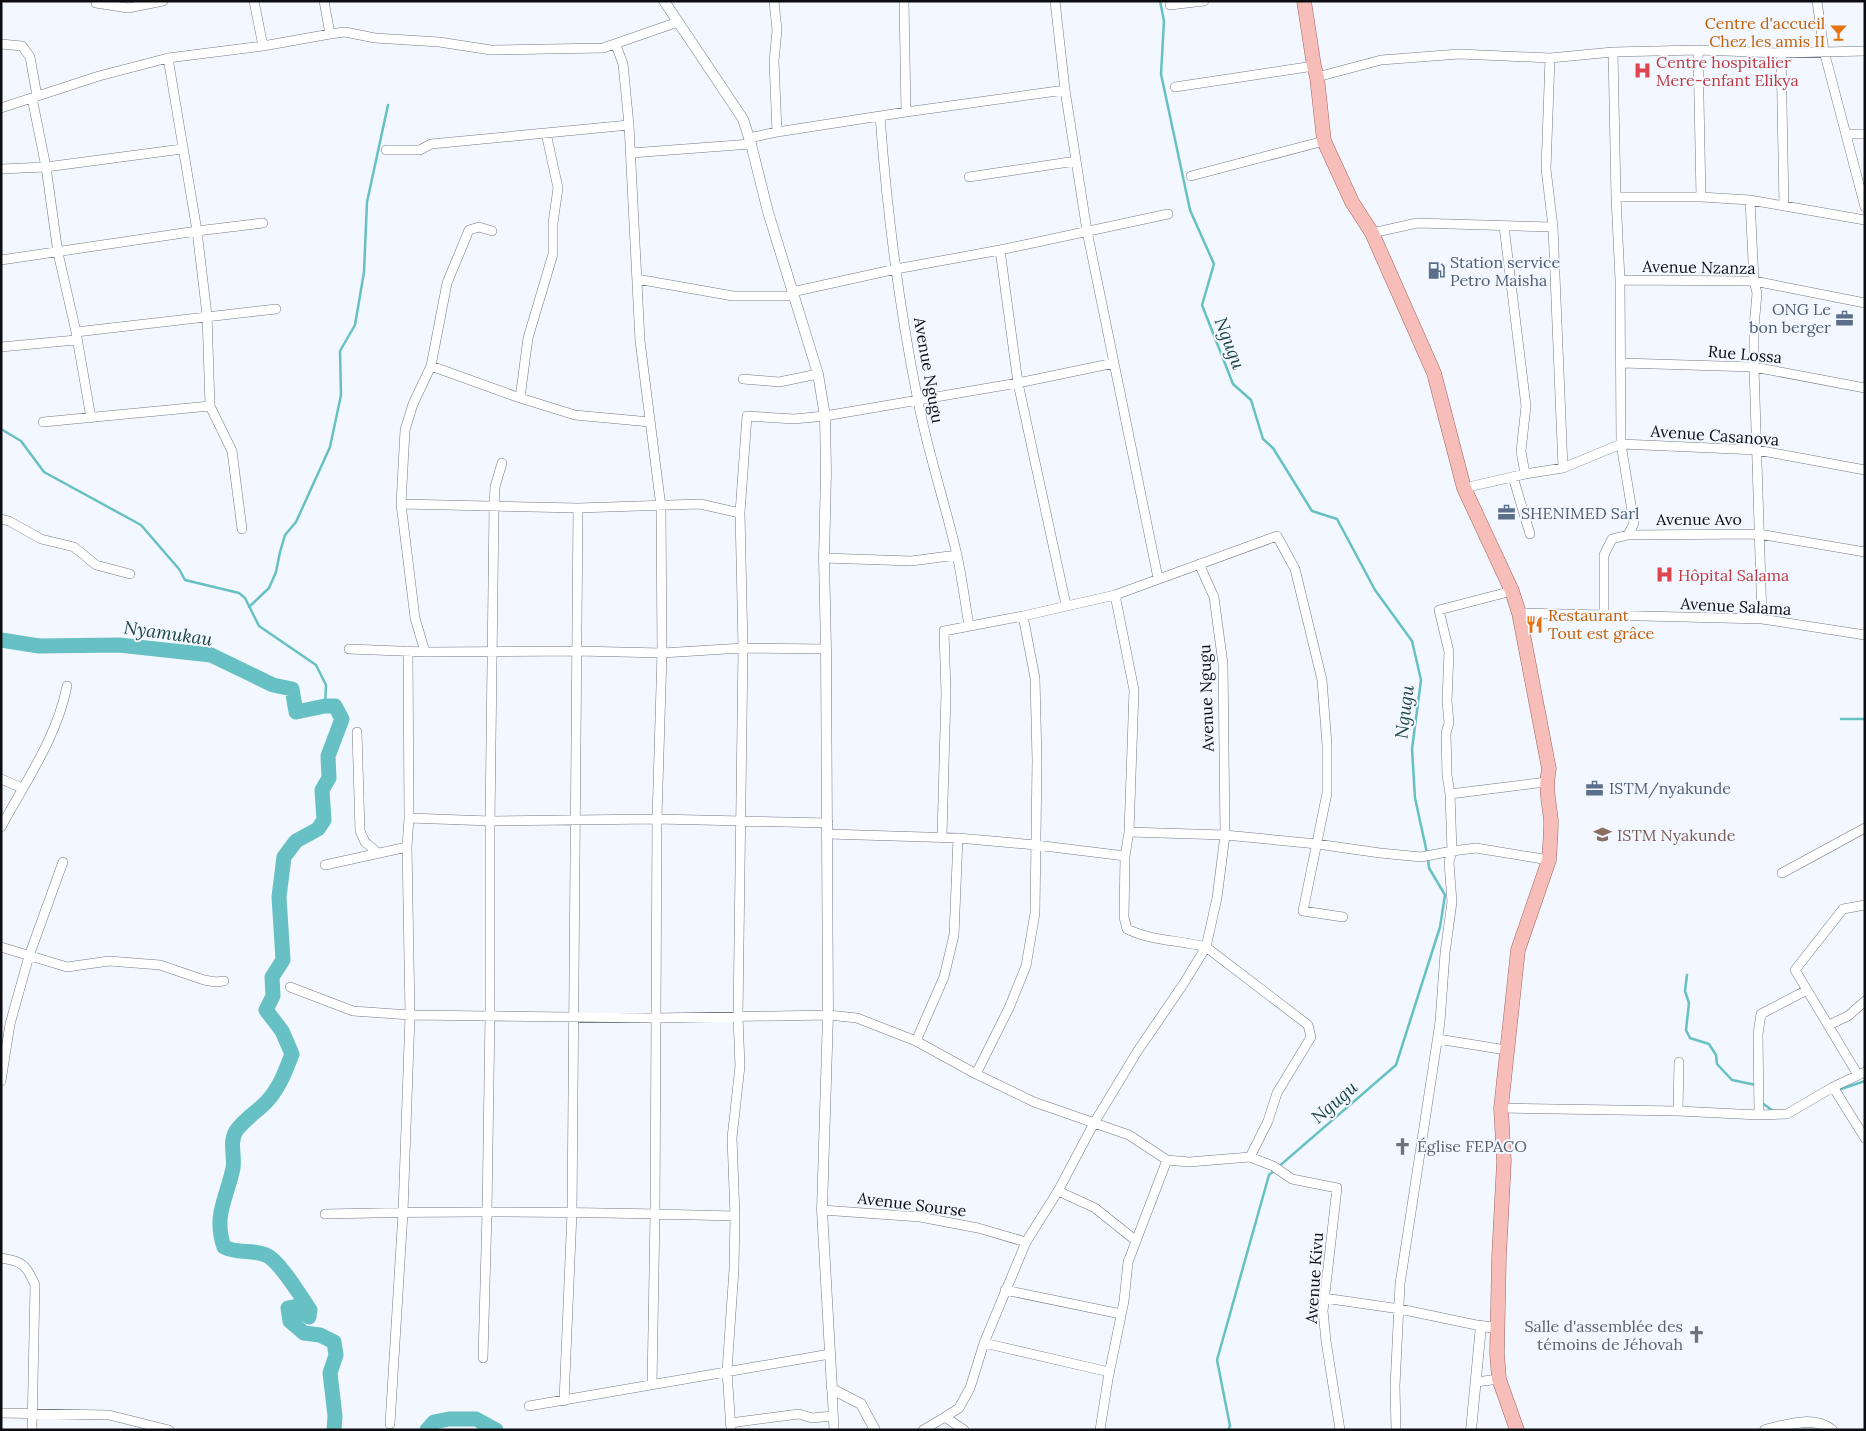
<svg xmlns="http://www.w3.org/2000/svg" width="1866" height="1431" font-family="Lora,serif">
<rect width="100%" height="100%" fill="#f3f7ff"/>
<g fill="none" stroke-linecap="round" stroke-linejoin="round">
<!-- stream -->
<path stroke="#67c1c4" stroke-width="2.5" d="M 1160,1 L 1164,21 L 1161,74 L 1190,210 L 1214,264 L 1202,305 L 1233,384 L 1251,400 L 1263,439 L 1273,448 L 1312,511 L 1337,519 L 1375,590 L 1412,641 L 1421,680 L 1412,749 L 1415,798 L 1427,853
M 1,429 L 21,441 L 44,472 L 141,525 L 179,569 L 185,580 L 239,593 L 245,598 L 259,626 L 316,665 L 326,685 L 325,706
M 249,607 L 269,588 L 276,572 L 280,552 L 285,535 L 296,522 L 330,447 L 341,395 L 340,351 L 355,325 L 364,272 L 367,202 L 388,105
M 1841,719 L 1865,719
M 1687,975 L 1685,991 L 1689,1003 L 1686,1030 L 1690,1038 L 1709,1044 L 1716,1055 L 1717,1064 L 1732,1080 L 1756,1085
M 1838,1090 L 1865,1081
M 1761,1102 L 1773,1111
M 1228,1430 L 1230,1426 L 1217,1360 L 1269,1175 L 1396,1065 L 1440,927 L 1445,895 L 1429,868 L 1428,859"/>
<!-- river -->
<path stroke="#67c1c4" stroke-width="15" d="M 1,640 L 39,646 L 119,645 L 211,655 L 273,685 L 292,689 L 296,712 L 325,706 L 335,706 L 342,719 L 328,756 L 329,778 L 322,790 L 324,820 L 318,829 L 296,841 L 284,857 L 279,897 L 283,960 L 272,977 L 273,996 L 266,1010 L 282,1031 L 292,1054 C 286,1070 280,1086 269,1099 C 260,1110 245,1118 236,1131 C 229,1143 235,1155 233,1168 C 227,1198 213,1215 224,1247 C 237,1254 252,1249 266,1255 C 280,1261 301,1297 310,1310 L 309,1317 L 293,1307 L 288,1308 L 290,1321 L 304,1333 L 320,1335 L 334,1342 L 336,1355 L 330,1373 L 335,1416 L 334,1430
M 427,1430 L 434,1422 L 449,1419 L 476,1419 L 496,1430"/>
<defs>
<path id="minor" d="M 96,1 L 96,3 L 128,8 L 163,1
M 254,1 L 263,46
M 324,1 L 330,34
M 774,1 L 777,30 L 774,61 L 777,132
M 904,1 L 906,112
M 1055,1 L 1065,90 L 1087,231 L 1158,578
M 1817,1 L 1824,51 L 1865,207
M 1170,5 L 1204,1
M 1,44 L 22,46 L 30,57 L 37,96
M 616,45 L 623,64 L 629,125 L 640,341 L 661,507 L 662,653 L 657,819 L 655,1214 L 652,1385
M 1698,50 L 1701,197
M 1613,52 L 1616,197 L 1620,280 L 1621,444 L 1634,523 L 1628,535
M 1781,53 L 1784,206
M 168,58 L 197,231 L 207,315 L 210,406 L 232,451 L 242,529
M 1550,58 L 1546,169 L 1553,227 L 1563,468
M 1317,77 L 1381,60 L 1459,54 L 1550,58 L 1613,52 L 1698,50 L 1781,53 L 1865,51
M 1175,87 L 1314,66
M 32,98 L 46,167 L 58,253 L 76,332 L 91,418
M 1,108 L 99,76 L 168,58 L 263,46 L 330,34 L 345,32 L 375,38 L 439,42 L 491,50 L 603,48 L 678,22
M 880,116 C 887,211 899,307 918,401 C 928,453 945,503 957,555 C 962,578 965,602 969,626
M 1846,134 L 1865,134
M 749,138 L 777,132 L 906,112 L 1065,90
M 386,150 L 420,150 L 431,144 L 629,125
M 631,153 L 751,144
M 1,169 L 46,167 L 182,149
M 1191,176 L 1324,141
M 969,177 L 1076,161
M 1616,197 L 1701,197 L 1750,200 L 1865,220
M 1750,200 L 1754,281 L 1757,293 L 1754,327 L 1754,367 L 1762,619
M 1504,226 L 1526,406 L 1521,451 L 1525,474
M 1372,233 L 1417,223 L 1553,227
M 1000,250 L 1018,383 L 1066,605
M 1,260 L 197,231 L 263,223
M 637,279 L 733,296 L 793,296
M 1620,280 L 1754,281 L 1865,303
M 792,292 L 896,269 L 1000,250 L 1168,214
M 76,332 L 276,309
M 1,347 L 76,340
M 1622,363 L 1754,367 L 1865,388
M 431,366 L 520,398 L 575,415 L 650,422
M 743,379 L 779,382 L 818,374
M 520,398 L 528,338 L 553,254 L 553,223 L 558,188 L 546,133
M 43,422 L 210,406
M 1513,477 L 1530,534
M 1464,488 L 1525,474 L 1563,468 L 1621,444 L 1757,450 L 1865,470
M 401,504 L 578,508 L 700,504 L 740,513
M 1,519 L 9,521 L 41,539 L 74,547 L 96,565 L 130,574
M 824,558 L 911,561 L 957,555
M 1115,595 L 1134,690 L 1129,832 L 1125,856 L 1124,917 L 1127,929 C 1151,941 1180,940 1206,947 L 1308,1025 L 1311,1037 L 1277,1093 L 1268,1121 L 1250,1157
M 1519,613 L 1762,619 L 1865,635
M 1604,616 L 1604,555 L 1612,539 L 1628,535 L 1759,534 L 1865,552
M 349,649 L 425,652 L 578,651 L 662,653 L 743,648 L 826,649
M 425,652 L 415,618 L 401,504 L 405,430 L 413,404 L 431,366 L 447,283 L 469,230 L 479,227 L 492,231
M 357,732 L 360,831 L 365,842 L 378,853
M 1,779 L 22,788
M 1450,794 L 1546,782
M 409,818 L 490,821 L 657,819 L 828,823
M 1,827 C 26,781 57,737 67,686
M 1129,832 L 1225,835 L 1317,844 L 1380,853 L 1421,857 L 1452,851 L 1450,794 L 1447,775 L 1446,733 L 1449,723 L 1447,701 L 1449,652 L 1439,610 L 1512,591
M 828,834 L 958,838 L 1036,845 L 1125,856
M 942,836 L 946,693 L 944,631 L 1023,616 L 1115,595 L 1277,536 L 1295,569 L 1322,680 L 1327,745 L 1327,793 L 1303,911 L 1343,917
M 325,865 L 407,847
M 1782,873 L 1865,828
M 1,947 L 67,967 L 109,961 L 160,965 L 204,980 L 216,982 L 224,981
M 290,987 L 353,1011 L 410,1015 L 656,1018 L 828,1015 L 857,1018 L 916,1041 L 976,1074 L 1034,1102 L 1129,1135 L 1167,1160 L 1189,1162 L 1250,1157 L 1273,1166 L 1292,1179 L 1337,1188 L 1323,1311 L 1326,1341 L 1340,1430
M 1829,1025 L 1848,1016 L 1865,1001
M 1438,1039 L 1506,1050
M 916,1041 L 944,977 L 954,935 L 958,838
M 976,1074 L 1009,1008 L 1026,966 L 1035,913 L 1037,760 L 1035,678 L 1023,616
M 1858,1075 L 1795,970 L 1843,909 L 1865,905
M 1,1081 L 10,1024 L 29,956 L 63,862
M 1833,1087 L 1865,1138
M 1501,1108 L 1678,1111 L 1759,1115 L 1787,1114 L 1833,1087 L 1865,1072
M 1678,1111 L 1679,1062
M 1759,1115 L 1758,1034 L 1761,1014 L 1807,990
M 1058,1191 L 1095,1208 L 1135,1240
M 822,1210 L 920,1217 L 978,1228 L 1026,1242
M 325,1214 C 462,1210 598,1212 735,1216
M 1,1258 C 23,1261 27,1266 35,1285 L 32,1430
M 1005,1290 L 1121,1314
M 1324,1298 L 1400,1309 L 1481,1326
M 984,1343 L 1109,1372
M 483,1358 L 487,1212 L 490,1015 L 490,821 L 494,507 L 495,487 L 502,463
M 1476,1382 L 1499,1379
M 832,1389 L 834,1430
M 564,1401 L 572,1212 L 578,508
M 529,1406 L 830,1354
M 1,1413 L 109,1415 L 169,1430
M 945,1417 L 959,1408 L 970,1388 L 984,1343 L 1026,1242 L 1058,1191 L 1094,1123 L 1137,1052 L 1184,983 L 1206,947 L 1217,898 L 1225,835 L 1223,664 L 1214,597 L 1199,564
M 730,1423 L 799,1414 L 812,1418 L 833,1416
M 390,1424 L 403,1212 L 410,1015 L 407,847 L 409,818 L 408,651
M 731,1430 L 727,1371 L 734,1269 L 735,1216 L 732,1138 L 740,1066 L 738,1017 L 743,648 L 740,513 L 747,416 L 794,419 L 825,416 L 1018,383 L 1114,363
M 923,1430 L 945,1417 L 964,1430
M 1100,1430 L 1108,1379 L 1124,1301 L 1128,1262 L 1167,1160
M 1396,1430 L 1395,1386 L 1400,1284 L 1440,1022 L 1445,953 L 1452,902 L 1449,862 L 1452,851 L 1476,848 L 1549,860"/>
<path id="tertiary" d="M 664,1 L 743,119 L 751,144 L 768,212 L 818,374 L 825,416 L 826,473 L 824,558 L 826,649 L 828,1015 L 822,1210 L 832,1389 L 861,1404 L 875,1430
M 1471,1430 L 1481,1326 L 1497,1328
M 1765,1430 C 1786,1425 1813,1415 1832,1430"/>
<path id="primary" d="M 1304,1 L 1314,66 L 1317,77 L 1324,141 L 1352,202 L 1372,233 L 1434,373 L 1464,488 L 1512,591 L 1519,613 L 1549,769 C 1545,787 1549,803 1551,820 C 1551,834 1550,847 1549,860 L 1518,950 L 1501,1108 L 1504,1161 L 1499,1257 L 1497,1353 L 1499,1379 L 1517,1430"/>
</defs>
<!-- minor casing -->
<use href="#minor" stroke="#757a83" stroke-width="10"/>
<!-- tertiary casing -->
<use href="#tertiary" stroke="#757a83" stroke-width="11"/>
<!-- primary casing -->
<use href="#primary" stroke="#a26360" stroke-width="15"/>
<!-- minor -->
<use href="#minor" stroke="#fff" stroke-width="9"/>
<!-- tertiary -->
<use href="#tertiary" stroke="#fff" stroke-width="10"/>
<!-- primary -->
<use href="#primary" stroke="#f7beb9" stroke-width="14"/>
</g>
<!-- icons -->
<defs>
<symbol id="bar-bare" viewBox="-9 -9 18 18"><path d="M-6-5H6L.8 .8V4.5H3.5V6h-7V4.5H-.8V.8Z" fill="#e8710a" stroke="#f3f7ff" stroke-width="2.5" paint-order="stroke"/></symbol>
<symbol id="hospital-bare" viewBox="-9 -9 18 18"><path d="M-5-5h3v3.5h4V-5h3V5h-3V1.5h-4V5h-3Z" fill="#e0444e" stroke="#f3f7ff" stroke-width="2.5" paint-order="stroke"/></symbol>
<symbol id="fuel-bare" viewBox="-9 -9 18 18"><path d="M-5.5-6h7V0h2V4h1.3V-2.5L3-4.5l.8-.8L6-3V5H2.5V1h-1V6h-7ZM-4.2-4.7v3.2H.2V-4.7Z" fill="#5c6f8a" stroke="#f3f7ff" stroke-width="2.5" paint-order="stroke"/></symbol>
<symbol id="office-bare" viewBox="-9 -9 18 18"><path d="M-6-3h4V-5.5h4V-3h4V5H-6ZM-1-4.5V-3h2v-1.5ZM-6 0V1H6V0Z" fill="#5c6f8a" stroke="#f3f7ff" stroke-width="2.5" paint-order="stroke"/></symbol>
<symbol id="restaurant-bare" viewBox="-9 -9 18 18"><path d="M-5-6h1v4h1v-4h1v4h1v-4h1v5L-1.5 .5V6h-2V.5L-5-1ZM5-6V6H3V1.5H1.5Q1.5-4 5-6Z" fill="#e8710a" stroke="#f3f7ff" stroke-width="2.5" paint-order="stroke"/></symbol>
<symbol id="university-bare" viewBox="-9 -9 18 18"><path d="M0-5L7-2L0 1L-7-2ZM-4 1L0 2.5L4 1V4Q0 6-4 4Z" fill="#8d6e63" stroke="#f3f7ff" stroke-width="2.5" paint-order="stroke"/></symbol>
<symbol id="church-bare" viewBox="-9 -9 18 18"><path d="M-1.2-6h2.4v3.5h3.3v2.4h-3.3V6h-2.4V-.1h-3.3v-2.4h3.3Z" fill="#6b7280" stroke="#f3f7ff" stroke-width="2.5" paint-order="stroke"/></symbol>
</defs>
<g fill-rule="evenodd">
<use href="#bar-bare" x="1826" y="20" width="25" height="25"/>
<use href="#hospital-bare" x="1630" y="58" width="25" height="25"/>
<use href="#fuel-bare" x="1424" y="258" width="25" height="25"/>
<use href="#office-bare" x="1832" y="306" width="25" height="25"/>
<use href="#office-bare" x="1494" y="500" width="25" height="25"/>
<use href="#hospital-bare" x="1652" y="562" width="25" height="25"/>
<use href="#restaurant-bare" x="1522" y="612" width="25" height="25"/>
<use href="#office-bare" x="1582" y="776" width="25" height="25"/>
<use href="#university-bare" x="1590" y="822" width="25" height="25"/>
<use href="#church-bare" x="1390" y="1134" width="25" height="25"/>
<use href="#church-bare" x="1684" y="1322" width="25" height="25"/>
</g>
<g text-anchor="middle" dominant-baseline="central" stroke-width="4" stroke-linejoin="round" paint-order="stroke">
<!-- food labels -->
<g font-size="16" fill="#c56008" stroke="#f3f7ff" text-anchor="end">
<text x="1825" y="23">Centre d'accueil<tspan x="1825" dy="18">Chez les amis II</tspan></text>
<text x="1548" y="615" text-anchor="start">Restaurant<tspan x="1548" dy="18">Tout est grâce</tspan></text>
</g>
<!-- health labels -->
<g font-size="16" fill="#be3a42" stroke="#f3f7ff" text-anchor="start">
<text x="1656" y="62">Centre hospitalier<tspan x="1656" dy="18">Mere-enfant Elikya</tspan></text>
<text x="1678" y="575">Hôpital Salama</text>
</g>
<!-- service labels -->
<g font-size="16" fill="#4e5e75" stroke="#f3f7ff" text-anchor="start">
<text x="1450" y="262">Station service<tspan x="1450" dy="18">Petro Maisha</tspan></text>
<text x="1831" y="309" text-anchor="end">ONG Le<tspan x="1831" dy="18">bon berger</tspan></text>
<text x="1521" y="513">SHENIMED Sarl</text>
<text x="1609" y="788">ISTM/nyakunde</text>
</g>
<!-- street labels -->
<g font-size="16" fill="#0c0d11" stroke="#f3f7ff">
<text transform="translate(1699 267) rotate(1)">Avenue Nzanza</text>
<text transform="translate(1745 354) rotate(5)">Rue Lossa</text>
<text transform="translate(929 370) rotate(80)">Avenue Ngugu</text>
<text transform="translate(1715 435) rotate(4)">Avenue Casanova</text>
<text x="1699" y="519">Avenue Avo</text>
<text transform="translate(1736 606) rotate(3)">Avenue Salama</text>
<text transform="translate(1206 698) rotate(-92)">Avenue Ngugu</text>
<text transform="translate(912 1204) rotate(7)">Avenue Sourse</text>
<text transform="translate(1314 1278) rotate(-86)">Avenue Kivu</text>
</g>
<!-- education labels -->
<g font-size="16" fill="#785e54" stroke="#f3f7ff" text-anchor="start">
<text x="1617" y="835">ISTM Nyakunde</text>
</g>
<!-- worship labels -->
<g font-size="16" fill="#5b616d" stroke="#f3f7ff" text-anchor="start">
<text x="1417" y="1146">Église FEPACO</text>
<text x="1683" y="1326" text-anchor="end">Salle d'assemblée des<tspan x="1683" dy="18">témoins de Jéhovah</tspan></text>
</g>
<!-- water labels -->
<g font-size="18" font-style="italic" fill="#1a4446" stroke="#f3f7ff">
<text transform="translate(1230 343) rotate(69)">Ngugu</text>
<text transform="translate(168 633) rotate(8)">Nyamukau</text>
<text transform="translate(1404 712) rotate(-83)">Ngugu</text>
<text transform="translate(1334 1102) rotate(-41)">Ngugu</text>
</g>
</g>
<!-- border -->
<rect width="1866" height="1431" fill="none" stroke="#0c0d11" stroke-width="5"/>
</svg>
